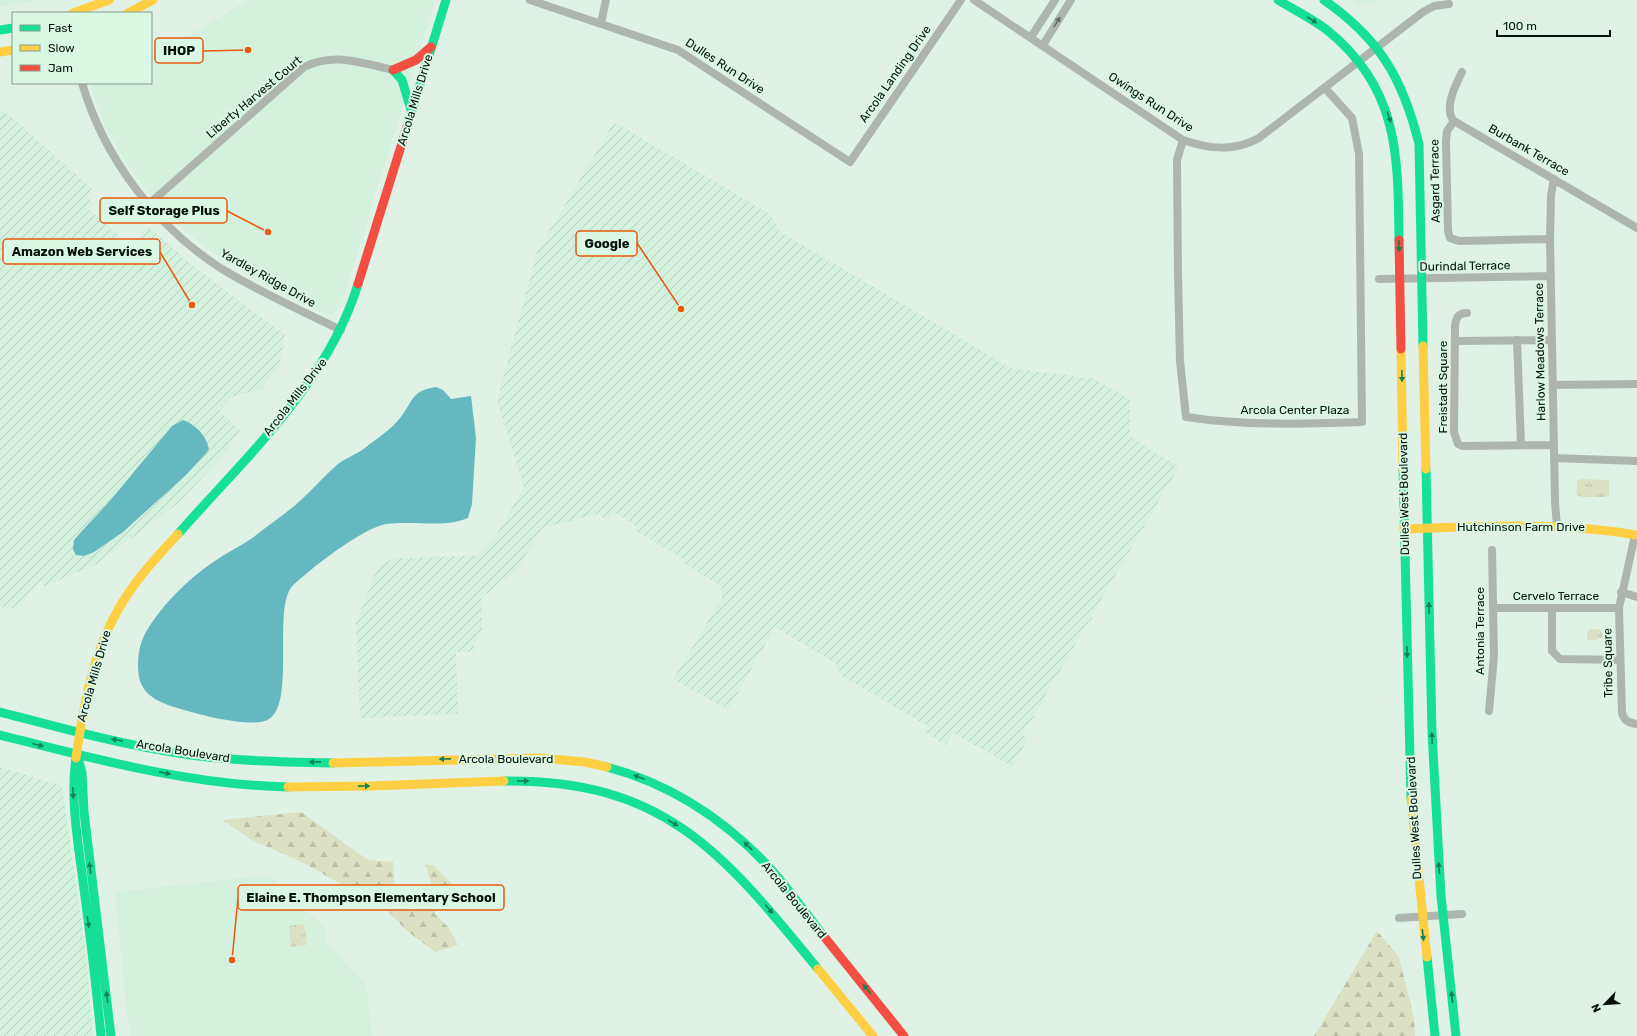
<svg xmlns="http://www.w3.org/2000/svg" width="1637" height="1036" font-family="Rubik,sans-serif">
<defs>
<pattern id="industrial-furrows" width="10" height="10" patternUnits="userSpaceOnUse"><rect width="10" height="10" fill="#d4f1de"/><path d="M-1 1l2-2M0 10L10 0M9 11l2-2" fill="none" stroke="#b4cebd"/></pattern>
<pattern id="forest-firs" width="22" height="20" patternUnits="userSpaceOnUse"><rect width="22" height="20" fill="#dce1c3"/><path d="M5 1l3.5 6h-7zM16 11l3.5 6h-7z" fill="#bbc0a6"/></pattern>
<pattern id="park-tufts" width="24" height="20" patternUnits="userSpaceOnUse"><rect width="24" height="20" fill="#dce1c3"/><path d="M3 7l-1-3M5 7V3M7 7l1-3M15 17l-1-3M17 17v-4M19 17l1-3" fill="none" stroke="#bbc0a6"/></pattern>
</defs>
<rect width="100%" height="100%" fill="#e0f1e6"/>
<!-- built -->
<path fill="#d4f1de" d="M 0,0 L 41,0 L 0,6 Z
M 248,0 L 435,0 L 341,307 L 333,313 L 328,314 L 320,312 L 247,275 L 205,247 L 177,224 L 144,188 L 122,156 L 106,128 L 89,83 L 151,83 L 151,52 L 195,32 Z
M 1352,0 L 1380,0 L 1364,6 Z
M 269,875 L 326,929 L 327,941 L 331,947 L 354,973 L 366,984 L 372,1036 L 130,1036 L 126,1007 L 115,892 Z"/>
<!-- industrial -->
<path fill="url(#industrial-furrows)" d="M 0,112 L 6,112 L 92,189 L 87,196 L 94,203 L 89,209 L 131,246 L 148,226 L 194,267 L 285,335 L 279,366 L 261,389 L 232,397 L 219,411 L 240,430 L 223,456 L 176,505 L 97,564 L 45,586 L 41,581 L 17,609 L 0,607 Z
M 614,122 L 770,214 L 779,231 L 1011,368 L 1094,379 L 1130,399 L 1130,436 L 1179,467 L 1091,617 L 1093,618 L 1091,622 L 1089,621 L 1044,698 L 1046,700 L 1044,704 L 1042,703 L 1022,735 L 1028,739 L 1012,766 L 953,733 L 946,745 L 925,732 L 928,726 L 842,676 L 835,663 L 775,627 L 728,710 L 673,679 L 722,598 L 721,586 L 683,563 L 684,560 L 635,530 L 637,526 L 613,512 L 608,520 L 598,514 L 542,528 L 517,570 L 481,598 L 482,631 L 474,645 L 474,652 L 456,652 L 458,714 L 360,718 L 356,622 L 377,568 L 392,559 L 477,555 L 492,542 L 524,487 L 497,401 L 537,252 Z
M 0,767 L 62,786 L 86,952 L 93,1036 L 0,1036 Z"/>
<!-- forest -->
<path fill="url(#forest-firs)" d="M 301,812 L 368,860 L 393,862 L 395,892 L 406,909 L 425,903 L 433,889 L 425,864 L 433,865 L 457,889 L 437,905 L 434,913 L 449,928 L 458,945 L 435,952 L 406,930 L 366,888 L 358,886 L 351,890 L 304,863 L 252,840 L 222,820 Z
M 1377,931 L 1399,957 L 1414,1018 L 1415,1036 L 1314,1036 Z"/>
<!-- park -->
<path fill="url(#park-tufts)" d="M 1580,479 L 1607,480 L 1609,482 L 1609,494 L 1606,497 L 1581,497 L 1577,495 L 1577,481 Z
M 1590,629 L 1598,629 L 1602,631 L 1603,637 L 1592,641 L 1587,639 L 1587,633 Z
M 304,924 L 307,945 L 291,947 L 289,926 Z"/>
<!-- water -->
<path fill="#66b8c0" d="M 436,387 L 443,390 L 451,399 L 471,396 L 476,438 L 472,504 L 468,518 C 449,526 430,523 409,523 C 401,523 390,523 382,525 C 361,531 322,560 305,575 C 300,579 292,585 289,591 C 275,619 294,704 269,719 C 254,729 201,715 184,710 C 167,705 146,699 140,681 C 136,667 138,645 146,632 C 161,606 187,580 212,563 C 225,553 242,546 255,536 C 270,524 287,513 302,499 C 314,488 325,475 338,464 C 346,458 357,454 365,448 C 376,439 392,429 400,418 C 414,400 411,391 436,387 Z
M 183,420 C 196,425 206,435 209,449 L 207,452 L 186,475 L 123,532 L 94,552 L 84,556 L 76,555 L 73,549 L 74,540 L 81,532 L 109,502 L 172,426 Z"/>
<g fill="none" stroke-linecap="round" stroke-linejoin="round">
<!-- street -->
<path stroke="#aeb5af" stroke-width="8" d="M 530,0 L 678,50 L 850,162 L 961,0
M 974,0 L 1183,140 C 1209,149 1234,152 1259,138 L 1423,12 L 1434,6 L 1449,4
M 601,23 L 606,0
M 1031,37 L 1055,0
M 1043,45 L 1071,0
M 1462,72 C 1456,84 1443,109 1454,121 L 1637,228
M 82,83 C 104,158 156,227 222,269 C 260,292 302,311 341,330
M 1454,121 L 1447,131 L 1446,141 L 1448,231 L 1450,238 L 1459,241 L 1550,239
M 1183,140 L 1177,160 L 1178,275 L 1180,361 L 1186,417 C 1245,426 1303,424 1362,422 L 1359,154 L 1352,118 L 1325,88
M 1554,179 L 1551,195 L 1550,239 L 1555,502 L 1557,526
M 149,204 L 304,67 C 334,52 363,63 393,70
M 1379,279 L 1551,276
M 1467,313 C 1458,313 1456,318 1455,326 L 1454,432 L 1458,444 L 1462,446 L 1554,445
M 1517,340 L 1521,444
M 1456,341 L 1552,340
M 1553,385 L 1637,384
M 1554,458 L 1637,461
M 1635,535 L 1619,608 L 1622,713 C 1624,721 1629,723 1637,724
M 1621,592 L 1637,597
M 1493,608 L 1619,608
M 1552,608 L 1552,651 L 1560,659 L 1620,660
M 1489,711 L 1494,656 L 1492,550
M 1399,918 L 1462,914"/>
<!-- fast -->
<path stroke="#16e098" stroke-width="9" d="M 1278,0 C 1294,10 1313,19 1327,30 C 1399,88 1398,155 1399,240
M 1324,0 C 1380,39 1403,79 1419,144 L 1423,346
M 0,30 L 13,28
M 393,70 L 402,80 L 411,110
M 407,127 L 446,0
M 1426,469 L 1432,732 L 1441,896 L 1456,1036
M 1403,470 L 1411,799
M 178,534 C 245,458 328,383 358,284
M 0,712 C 61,728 122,745 184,754 C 234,761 283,762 333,763
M 0,735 C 95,759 190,785 288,787
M 77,754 L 82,773 L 84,812 L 111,1036
M 76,758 C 70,800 78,841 83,882 C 90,933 96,985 101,1036
M 607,767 C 671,784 725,820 769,867 C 788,888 805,912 822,934
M 504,781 C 665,779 724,854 818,969
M 1427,957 L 1435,1036"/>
<!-- slow -->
<path stroke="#ffcf43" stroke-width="9" d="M 73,13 L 109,0
M 128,13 L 153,0
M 0,52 L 13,50
M 1423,346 L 1426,469
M 1401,349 L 1403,470
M 1404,529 C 1482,526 1559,522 1637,535
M 76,758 C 83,708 92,655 118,610 C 134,581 156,558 178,534
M 333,763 L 540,758 L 585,762 L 607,767
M 288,787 L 370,786 L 504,781
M 1411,799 L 1427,957
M 818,969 L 873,1036"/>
<!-- jam -->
<path stroke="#f24e42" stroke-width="9" d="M 393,70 L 416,60 L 431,47
M 1399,240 L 1401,349
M 358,284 L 407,127
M 822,934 L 904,1036"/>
</g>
<!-- one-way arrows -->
<defs><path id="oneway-solid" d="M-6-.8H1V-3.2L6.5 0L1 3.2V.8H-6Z"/></defs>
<g fill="#0f8258">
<use href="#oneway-solid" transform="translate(1312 20) rotate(32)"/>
<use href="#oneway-solid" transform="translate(1389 117) rotate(72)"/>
<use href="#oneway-solid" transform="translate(1399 246) rotate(89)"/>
<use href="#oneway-solid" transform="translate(1402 376) rotate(89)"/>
<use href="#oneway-solid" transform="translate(1429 608) rotate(-91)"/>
<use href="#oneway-solid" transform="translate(1407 652) rotate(89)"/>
<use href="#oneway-solid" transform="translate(1432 738) rotate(-92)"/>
<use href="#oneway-solid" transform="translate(117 740) rotate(-169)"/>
<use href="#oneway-solid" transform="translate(38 745) rotate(14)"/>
<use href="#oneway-solid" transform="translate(445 759) rotate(179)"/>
<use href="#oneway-solid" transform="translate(315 762) rotate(179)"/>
<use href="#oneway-solid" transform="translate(165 773) rotate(11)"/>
<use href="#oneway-solid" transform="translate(639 777) rotate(-159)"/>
<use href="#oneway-solid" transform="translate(523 781) rotate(1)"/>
<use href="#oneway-solid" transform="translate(364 786) rotate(-1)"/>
<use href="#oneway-solid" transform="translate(73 793) rotate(87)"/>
<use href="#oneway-solid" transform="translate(673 823) rotate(31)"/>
<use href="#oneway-solid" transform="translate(748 846) rotate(-136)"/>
<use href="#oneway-solid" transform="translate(90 868) rotate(-97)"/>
<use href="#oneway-solid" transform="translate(1439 868) rotate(-95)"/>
<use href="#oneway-solid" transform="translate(769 909) rotate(49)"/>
<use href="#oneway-solid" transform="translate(88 922) rotate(82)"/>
<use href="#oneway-solid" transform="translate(1423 935) rotate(83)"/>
<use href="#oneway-solid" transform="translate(867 989) rotate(-129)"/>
<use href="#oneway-solid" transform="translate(107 997) rotate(-98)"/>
<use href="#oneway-solid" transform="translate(1452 997) rotate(-96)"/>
</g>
<use fill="#626b65" href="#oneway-solid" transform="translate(1057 22) rotate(-58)"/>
<g text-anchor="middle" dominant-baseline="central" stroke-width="4" stroke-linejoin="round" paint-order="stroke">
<!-- street labels -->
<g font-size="12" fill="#06100a" stroke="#d9f8e3">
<text transform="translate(725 66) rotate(33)">Dulles Run Drive</text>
<text transform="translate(895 74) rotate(-55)">Arcola Landing Drive</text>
<text transform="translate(254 97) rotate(-40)">Liberty Harvest Court</text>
<text transform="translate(415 100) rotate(-73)">Arcola Mills Drive</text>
<text transform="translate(1151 102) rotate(33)">Owings Run Drive</text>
<text transform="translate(1529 150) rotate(30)">Burbank Terrace</text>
<text transform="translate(1435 181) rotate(-91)">Asgard Terrace</text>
<text transform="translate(1465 266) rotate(-1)">Durindal Terrace</text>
<text transform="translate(268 278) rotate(29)">Yardley Ridge Drive</text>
<text transform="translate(1540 352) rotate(-91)">Harlow Meadows Terrace</text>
<text transform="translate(1443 387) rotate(-90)">Freistadt Square</text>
<text transform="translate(295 397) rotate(-52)">Arcola Mills Drive</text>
<text x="1295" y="410">Arcola Center Plaza</text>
<text transform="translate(1404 494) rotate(-91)">Dulles West Boulevard</text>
<text x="1521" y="527">Hutchinson Farm Drive</text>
<text x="1556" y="596">Cervelo Terrace</text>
<text transform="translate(1480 631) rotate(-90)">Antonia Terrace</text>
<text transform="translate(1608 663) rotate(-91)">Tribe Square</text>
<text transform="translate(94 676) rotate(-74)">Arcola Mills Drive</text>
<text transform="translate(183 751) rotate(9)">Arcola Boulevard</text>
<text x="506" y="759">Arcola Boulevard</text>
<text transform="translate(1414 818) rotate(-93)">Dulles West Boulevard</text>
<text transform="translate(794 900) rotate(51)">Arcola Boulevard</text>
</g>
</g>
<!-- callouts -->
<path fill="none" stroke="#e8590c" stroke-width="1.5" d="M248 50L203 51M268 232L227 211M681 309L637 243M192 305L160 252M232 960L238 898"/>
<g fill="#e8590c" stroke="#d9f8e3" stroke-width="1.5">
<circle cx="248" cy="50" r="4"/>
<circle cx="268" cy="232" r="4"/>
<circle cx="681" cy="309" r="4"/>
<circle cx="192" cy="305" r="4"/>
<circle cx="232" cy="960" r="4"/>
</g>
<g fill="#d9f8e3" stroke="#e8590c" stroke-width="1.5">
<rect x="155" y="38" width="48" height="25" rx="4"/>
<rect x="100" y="198" width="127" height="25" rx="4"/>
<rect x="576" y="231" width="61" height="25" rx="4"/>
<rect x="3" y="239" width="157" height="25" rx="4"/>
<rect x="238" y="885" width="266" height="25" rx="4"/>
</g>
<g font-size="13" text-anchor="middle" font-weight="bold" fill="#06100a">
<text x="179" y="55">IHOP</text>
<text x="164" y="215">Self Storage Plus</text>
<text x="607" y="248">Google</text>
<text x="82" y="256">Amazon Web Services</text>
<text x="371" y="902">Elaine E. Thompson Elementary School</text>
</g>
<!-- legend -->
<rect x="12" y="12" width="140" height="72" fill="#d9f8e3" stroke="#859b8c"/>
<rect x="20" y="25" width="20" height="6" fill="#16e098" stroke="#859b8c"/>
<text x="48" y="32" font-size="12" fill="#06100a">Fast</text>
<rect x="20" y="45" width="20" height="6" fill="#ffcf43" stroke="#859b8c"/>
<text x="48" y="52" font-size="12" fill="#06100a">Slow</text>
<rect x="20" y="65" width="20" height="6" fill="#f24e42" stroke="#859b8c"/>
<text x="48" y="72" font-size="12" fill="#06100a">Jam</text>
<!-- north arrow -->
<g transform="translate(1605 1004) rotate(245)" stroke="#d9f8e3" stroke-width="3" paint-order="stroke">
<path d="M0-3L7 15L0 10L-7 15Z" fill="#06100a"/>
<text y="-6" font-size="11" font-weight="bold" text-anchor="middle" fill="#06100a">N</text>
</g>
<!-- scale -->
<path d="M1497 30v6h113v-6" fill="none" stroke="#06100a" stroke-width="2"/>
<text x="1503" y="30" font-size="12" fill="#06100a" stroke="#d9f8e3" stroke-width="3" paint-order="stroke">100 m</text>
</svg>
